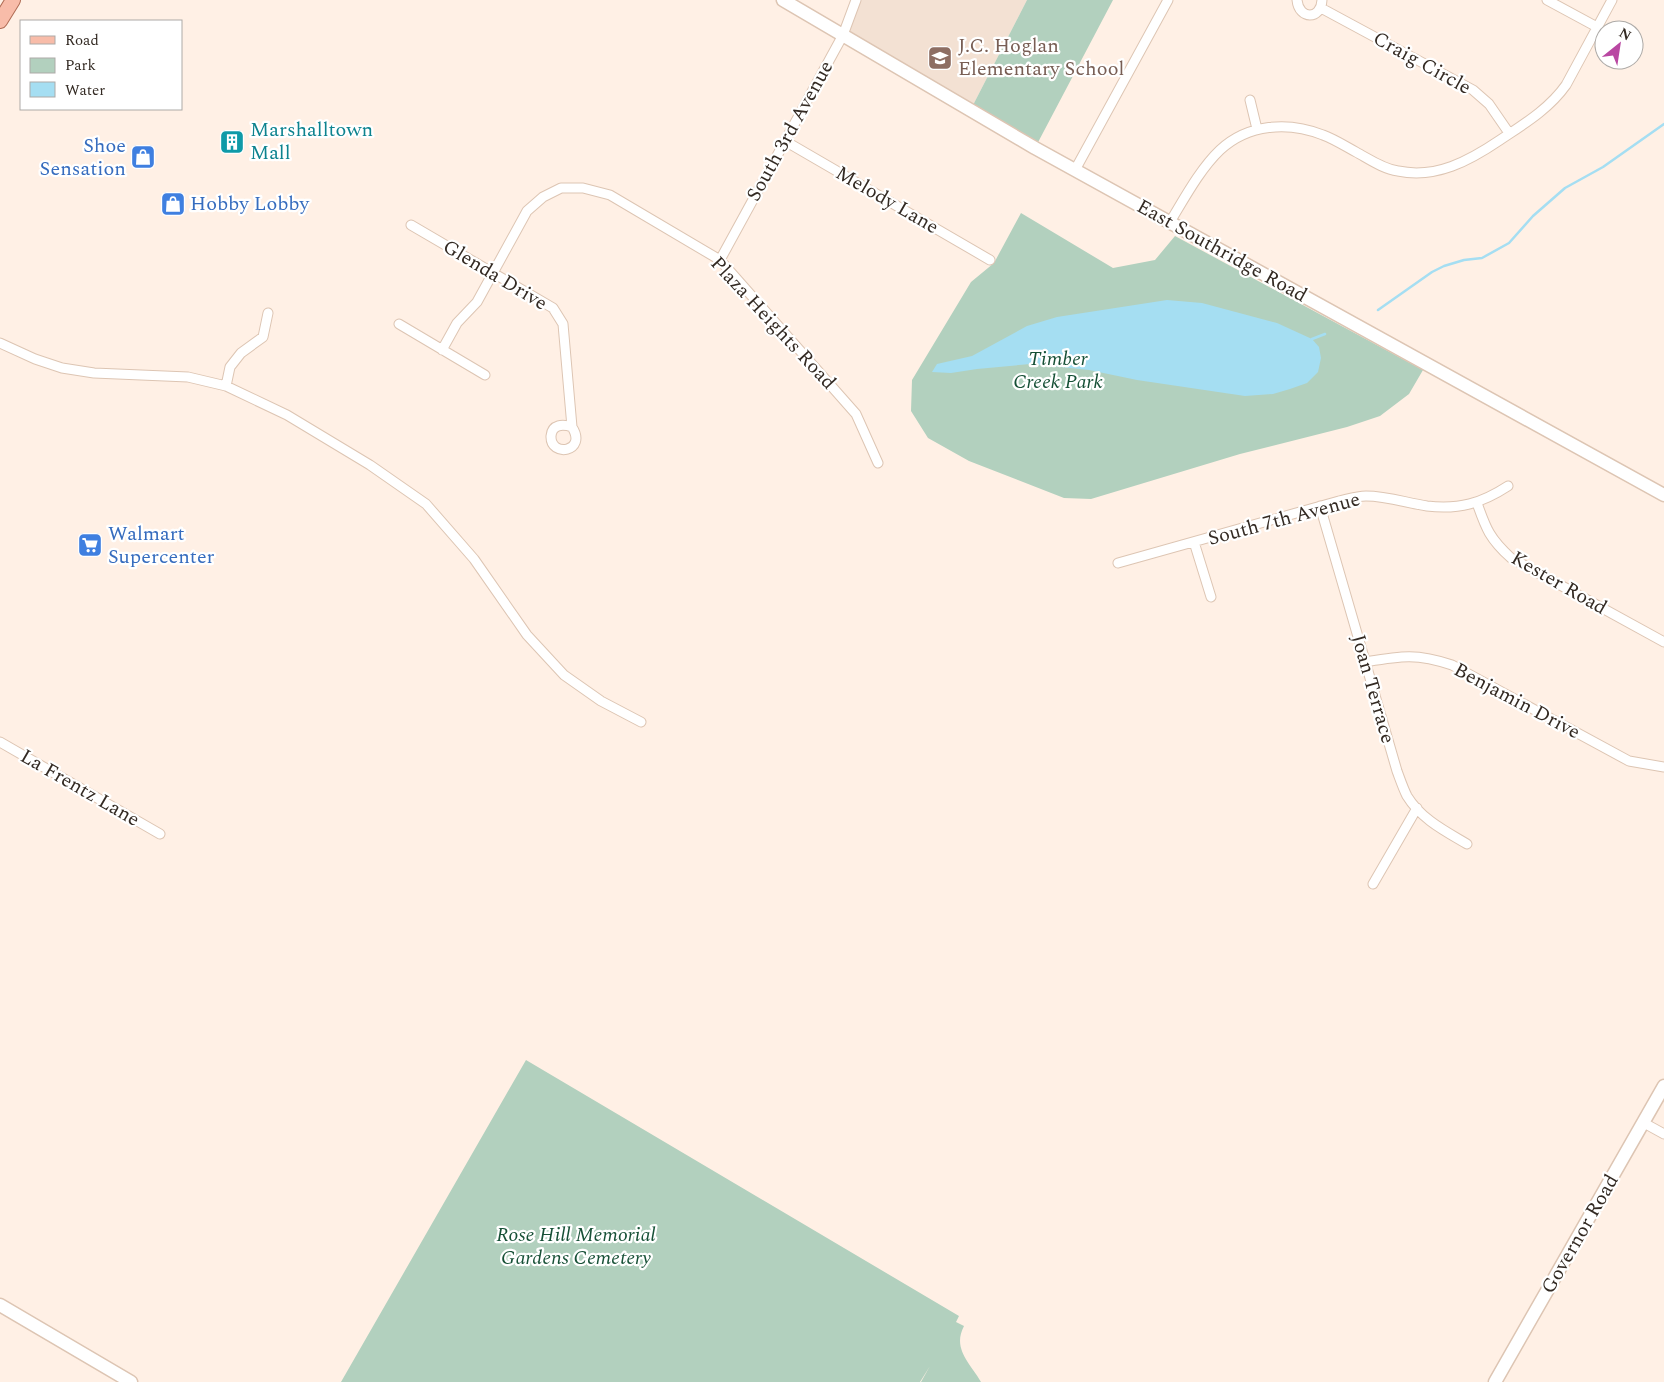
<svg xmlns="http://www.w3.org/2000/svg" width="1664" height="1382" font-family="Spectral,serif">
<rect width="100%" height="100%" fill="#fff0e5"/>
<!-- built -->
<path fill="#f3e1d3" d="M 856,0 L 1027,0 L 971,109 L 843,35 Z"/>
<!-- green -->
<path fill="#b2d0be" d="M 1027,0 L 1113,0 L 1035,148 L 971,109 Z
M 1021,213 L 1113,268 L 1155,260 L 1175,236 L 1423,370 L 1409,394 L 1380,416 L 1347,427 L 1240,454 L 1091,499 L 1064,498 L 969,461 L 928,438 L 911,411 L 912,380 L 971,282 L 994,263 Z
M 526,1060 L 959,1316 L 956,1322 L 964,1326 C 952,1349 970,1363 981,1382 L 921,1382 L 930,1366 L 920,1382 L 341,1382 Z"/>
<!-- water -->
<path fill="#a5def2" d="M 1167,300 L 1202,303 L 1277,323 L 1312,339 L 1319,347 L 1321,358 L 1318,372 L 1307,383 L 1290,389 L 1273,394 L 1245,396 L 1137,380 L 1089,370 L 1052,366 L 1030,364 L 977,369 L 951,373 L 932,372 L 937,364 L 972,356 L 1027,326 L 1057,317 Z"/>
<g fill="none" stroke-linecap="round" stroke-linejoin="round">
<!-- stream -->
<path stroke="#a5def2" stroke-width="2.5" d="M 1378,310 L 1432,272 L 1444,266 L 1464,260 L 1482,258 L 1509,243 L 1533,216 L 1565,188 L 1603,167 L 1664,124
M 1312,339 L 1325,334"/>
<defs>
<path id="street" d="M 1297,0 C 1299,20 1321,20 1322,0
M 1547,0 L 1597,27
M 1321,8 L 1473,90 L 1489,104 L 1509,133
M 1250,100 L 1257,129
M 785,141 L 990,260
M 1075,170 L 1168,0
M 1170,222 C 1184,199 1200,169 1220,150 C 1248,124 1288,121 1323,135 C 1334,139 1345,146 1356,152 C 1369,159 1383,169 1398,171 C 1436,179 1469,161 1500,140 C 1524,124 1549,109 1566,85 L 1612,0
M 411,225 L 553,308 L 563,324 L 572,427 C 588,452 550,458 551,436 C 552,424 563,424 572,427
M 720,260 L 843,35 L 856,0
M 399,324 L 485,375
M 0,343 L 35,359 L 62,368 L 94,373 L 188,377 L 226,386 L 287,415 L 370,465 L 426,504 L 474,559 L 527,635 L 564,675 L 601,701 L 641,722
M 442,350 L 457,323 L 477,302 L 527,211 L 543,197 L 561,188 L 583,188 L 610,195 L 720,260 L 856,414 L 878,463
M 226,386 L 230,367 L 241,353 L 263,337 L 268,313
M 1477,503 C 1486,529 1490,539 1511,558 L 1664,642
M 1320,506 L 1397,771 C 1400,779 1403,788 1407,796 C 1421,819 1445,831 1467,844
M 1194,542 L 1211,597
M 1118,563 L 1339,501 C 1348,499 1357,496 1366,496 C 1387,496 1407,503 1427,506 C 1459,510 1482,503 1508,486
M 1365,662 C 1401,656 1416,653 1452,665 L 1629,761 L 1664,767
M 0,742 L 160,834
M 1373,884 L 1417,808
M 1644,1123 L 1664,1134"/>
<path id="secondary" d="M 783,0 L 1035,148 L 1664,495
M 0,1305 L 131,1382
M 1495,1382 L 1664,1086"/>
<path id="primary" d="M 0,21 L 13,0"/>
</defs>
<!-- street casing -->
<use href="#street" stroke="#ddc5b3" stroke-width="11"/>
<!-- secondary casing -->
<use href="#secondary" stroke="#ddc5b3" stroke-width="15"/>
<!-- primary casing -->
<use href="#primary" stroke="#b06c55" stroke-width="16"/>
<!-- street -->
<use href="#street" stroke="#fff" stroke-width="9"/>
<!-- secondary -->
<use href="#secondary" stroke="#fff" stroke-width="12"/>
<!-- primary -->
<use href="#primary" stroke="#f8bca9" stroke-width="14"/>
</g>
<!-- icons -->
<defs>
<symbol id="school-square" viewBox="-11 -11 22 22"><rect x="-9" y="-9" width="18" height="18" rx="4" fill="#8d6e63" stroke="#fff"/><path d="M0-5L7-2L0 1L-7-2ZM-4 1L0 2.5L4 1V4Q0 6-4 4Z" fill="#fff"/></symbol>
<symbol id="building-square" viewBox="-11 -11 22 22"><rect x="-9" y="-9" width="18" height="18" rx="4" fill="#0f9aa8" stroke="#fff"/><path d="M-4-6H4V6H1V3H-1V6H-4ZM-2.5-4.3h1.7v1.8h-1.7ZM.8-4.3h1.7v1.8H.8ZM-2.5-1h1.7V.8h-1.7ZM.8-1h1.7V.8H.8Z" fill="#fff"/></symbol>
<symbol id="shop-square" viewBox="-11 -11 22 22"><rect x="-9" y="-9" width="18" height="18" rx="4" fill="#3f7fe0" stroke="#fff"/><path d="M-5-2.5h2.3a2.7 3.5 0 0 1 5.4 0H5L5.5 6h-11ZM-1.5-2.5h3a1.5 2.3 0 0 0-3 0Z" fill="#fff"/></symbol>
<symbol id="supermarket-square" viewBox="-11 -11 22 22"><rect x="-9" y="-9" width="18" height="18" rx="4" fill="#3f7fe0" stroke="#fff"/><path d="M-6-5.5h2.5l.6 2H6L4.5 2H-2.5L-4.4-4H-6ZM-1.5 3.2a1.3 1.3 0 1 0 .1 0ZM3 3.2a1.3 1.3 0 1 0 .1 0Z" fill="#fff"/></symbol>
</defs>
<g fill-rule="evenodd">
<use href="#school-square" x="926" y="44" width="28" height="28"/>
<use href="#building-square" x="218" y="128" width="28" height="28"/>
<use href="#shop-square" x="129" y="143" width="28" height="28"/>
<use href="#shop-square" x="159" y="190" width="28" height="28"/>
<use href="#supermarket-square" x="76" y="531" width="28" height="28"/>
</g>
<g text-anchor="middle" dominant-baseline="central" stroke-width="4.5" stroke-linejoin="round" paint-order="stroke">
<!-- education labels -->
<g font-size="20" fill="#785e54" stroke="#fff" text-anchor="start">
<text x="958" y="46">J.C. Hoglan<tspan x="958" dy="23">Elementary School</tspan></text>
</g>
<!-- street labels -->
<g font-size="20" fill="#332a23" stroke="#fff">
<text transform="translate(1422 63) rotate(29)">Craig Circle</text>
<text transform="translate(790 131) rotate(-61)">South 3rd Avenue</text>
<text transform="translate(887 200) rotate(30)">Melody Lane</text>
<text transform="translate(1222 251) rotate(29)">East Southridge Road</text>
<text transform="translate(495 275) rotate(31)">Glenda Drive</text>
<text transform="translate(773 323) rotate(47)">Plaza Heights Road</text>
<text transform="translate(1284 519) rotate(-15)">South 7th Avenue</text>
<text transform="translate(1559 583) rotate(30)">Kester Road</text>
<text transform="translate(1373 689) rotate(74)">Joan Terrace</text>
<text transform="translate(1517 701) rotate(28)">Benjamin Drive</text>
<text transform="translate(80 788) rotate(30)">La Frentz Lane</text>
<text transform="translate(1580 1234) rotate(-60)">Governor Road</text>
</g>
<!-- culture labels -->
<g font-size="20" fill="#0d838f" stroke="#fff" text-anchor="start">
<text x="250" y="130">Marshalltown<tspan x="250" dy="23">Mall</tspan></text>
</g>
<!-- shop labels -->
<g font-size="20" fill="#366cbe" stroke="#fff" text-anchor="start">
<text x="126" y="146" text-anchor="end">Shoe<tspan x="126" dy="23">Sensation</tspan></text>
<text x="190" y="204">Hobby Lobby</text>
<text x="108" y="534">Walmart<tspan x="108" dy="23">Supercenter</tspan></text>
</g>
<!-- park labels -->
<g font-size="20" font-style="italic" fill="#165036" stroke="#fff">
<text x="1058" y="359">Timber<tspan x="1058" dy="23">Creek Park</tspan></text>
<text x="576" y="1235">Rose Hill Memorial<tspan x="576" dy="23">Gardens Cemetery</tspan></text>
</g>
</g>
<!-- legend -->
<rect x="20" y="20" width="162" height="90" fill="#ffffff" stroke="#adaaa7"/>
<rect x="30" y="36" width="25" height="8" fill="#f8bca9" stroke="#adaaa7"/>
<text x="65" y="45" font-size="15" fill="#332a23">Road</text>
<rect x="30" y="58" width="25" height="15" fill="#b2d0be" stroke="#adaaa7"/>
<text x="65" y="70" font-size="15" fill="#332a23">Park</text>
<rect x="30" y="82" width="25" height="15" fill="#a5def2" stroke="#adaaa7"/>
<text x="65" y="95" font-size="15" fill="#332a23">Water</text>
<!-- north arrow -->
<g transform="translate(1619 45) rotate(30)"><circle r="24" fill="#ffffff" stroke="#adaaa7"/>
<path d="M0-4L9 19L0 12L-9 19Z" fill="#b947a2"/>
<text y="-8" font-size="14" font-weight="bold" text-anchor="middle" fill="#332a23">N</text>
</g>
</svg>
